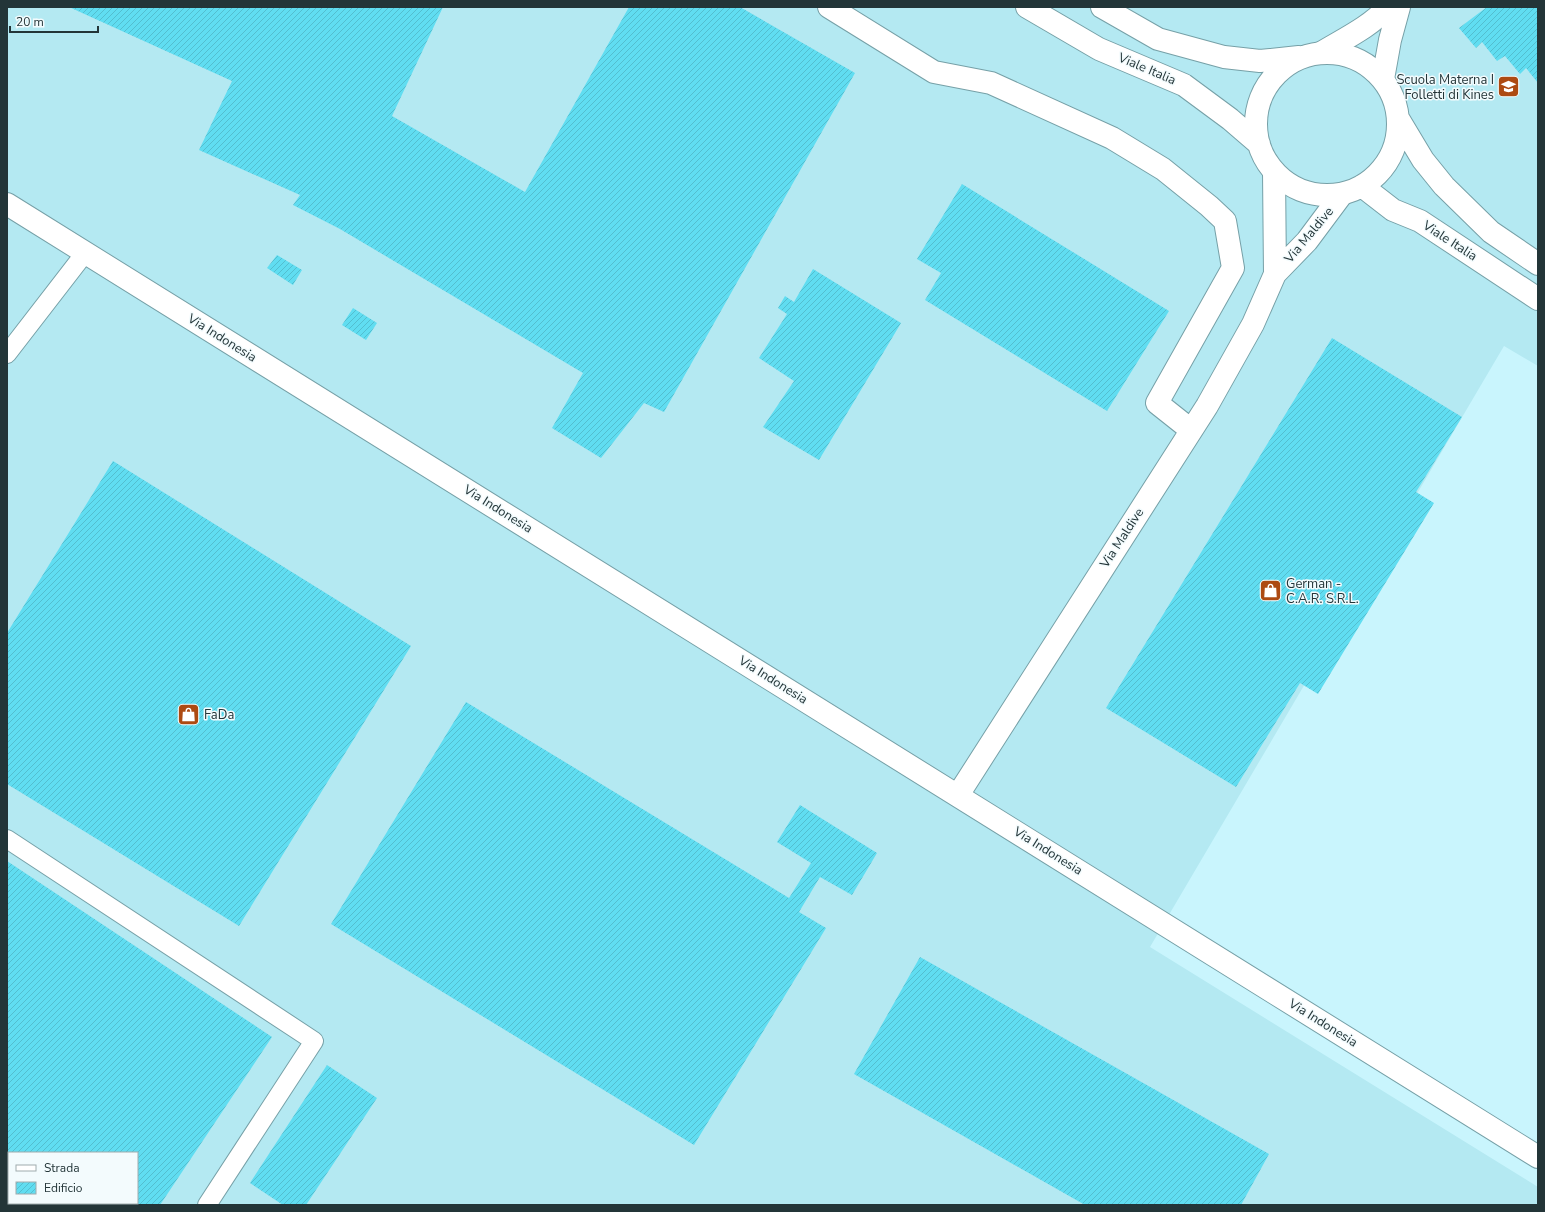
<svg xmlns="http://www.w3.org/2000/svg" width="1545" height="1212" font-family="'Nunito Sans',sans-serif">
<defs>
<pattern id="building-hatch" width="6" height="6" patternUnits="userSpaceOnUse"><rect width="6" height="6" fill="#60ddf1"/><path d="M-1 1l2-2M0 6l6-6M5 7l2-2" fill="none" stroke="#53becf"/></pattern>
</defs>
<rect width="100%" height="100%" fill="#c9f5fd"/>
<!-- built -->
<path fill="#b4e9f2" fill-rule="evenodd" d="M 7,7 L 1538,7 L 1538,366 L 1504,346 L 1150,947 L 1538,1187 L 1538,1205 L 7,1205 ZM 9,1153 L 137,1153 L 137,1203 L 9,1203 Z"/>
<!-- building -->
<path fill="url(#building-hatch)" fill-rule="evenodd" d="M 69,7 L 443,7 L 392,116 L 525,192 L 629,7 L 740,7 L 855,73 L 664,412 L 644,403 L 601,458 L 552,428 L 583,373 L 340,229 L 293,205 L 300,195 L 199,150 L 232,81 Z
M 1487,7 L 1538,7 L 1538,83 L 1526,68 L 1520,74 L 1505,56 L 1497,61 L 1482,42 L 1476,48 L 1459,28 Z
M 962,184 L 1169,311 L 1107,411 L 925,300 L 941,273 L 917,259 Z
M 277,255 L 302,270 L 293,285 L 267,268 Z
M 813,269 L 901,323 L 819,460 L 763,427 L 794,381 L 759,358 L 787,314 L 778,308 L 785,296 L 794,302 Z
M 353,308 L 377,323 L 366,340 L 342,325 Z
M 1332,338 L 1462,417 L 1416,492 L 1434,503 L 1318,694 L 1300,683 L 1236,787 L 1106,708 Z
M 113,461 L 411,646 L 239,926 L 7,784 L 7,633 Z
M 466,702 L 789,898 L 811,863 L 777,842 L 800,805 L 877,853 L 852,895 L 820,877 L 799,912 L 826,928 L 694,1145 L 331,924 Z
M 7,861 L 272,1037 L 160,1205 L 7,1205 ZM 9,1153 L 137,1153 L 137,1203 L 9,1203 Z
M 920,957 L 1269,1154 L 1241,1205 L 1085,1205 L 854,1074 Z
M 327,1065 L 377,1098 L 306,1205 L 283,1205 L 250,1183 Z"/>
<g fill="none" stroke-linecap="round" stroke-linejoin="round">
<defs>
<path id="service" d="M 7,354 L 85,253
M 7,839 L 314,1041 L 207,1205"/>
<path id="minor" d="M 829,7 L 934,72 L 991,83 L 1112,138 L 1163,169 L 1209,206 L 1225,221 L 1233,268 L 1157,403 L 1191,430
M 1321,53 C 1344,39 1370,27 1388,7
M 1383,79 L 1390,40 L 1399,7
M 1274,172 L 1275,274
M 7,204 L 1538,1157
M 958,795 L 1207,406 L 1253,324 L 1275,274 L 1307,241 L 1342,194"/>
<path id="secondary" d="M 1027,7 L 1099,49 L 1184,85 L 1230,119 L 1259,144
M 1102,7 L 1158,39 L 1224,57 L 1260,61 L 1299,57
M1256 124a71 71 0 1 1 142 0a71 71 0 1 1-142 0Z
M 1399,120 L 1423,160 L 1444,186 L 1491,232 L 1538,264
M 1362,186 L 1393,210 L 1420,221 L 1538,299"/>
</defs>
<!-- service casing -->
<use href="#service" stroke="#76a0a7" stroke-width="20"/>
<!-- minor casing -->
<use href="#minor" stroke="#76a0a7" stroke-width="24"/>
<!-- secondary casing -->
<use href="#secondary" stroke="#76a0a7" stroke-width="24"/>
<!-- service -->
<use href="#service" stroke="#fff" stroke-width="18"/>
<!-- minor -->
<use href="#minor" stroke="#fff" stroke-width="22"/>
<!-- secondary -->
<use href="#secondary" stroke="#fff" stroke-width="22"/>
</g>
<!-- icons -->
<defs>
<symbol id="school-square" viewBox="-11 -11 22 22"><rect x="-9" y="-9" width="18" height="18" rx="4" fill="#ad4a12" stroke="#f3fbfd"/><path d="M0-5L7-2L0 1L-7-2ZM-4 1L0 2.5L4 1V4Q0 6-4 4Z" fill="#fff"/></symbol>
<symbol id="shop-square" viewBox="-11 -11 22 22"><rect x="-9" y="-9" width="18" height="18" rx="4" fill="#ad4a12" stroke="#f3fbfd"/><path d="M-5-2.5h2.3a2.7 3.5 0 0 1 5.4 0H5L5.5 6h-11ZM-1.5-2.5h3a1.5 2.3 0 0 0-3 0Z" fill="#fff"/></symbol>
</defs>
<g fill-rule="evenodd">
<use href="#school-square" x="1496" y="74" width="25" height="25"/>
<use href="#shop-square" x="1258" y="578" width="25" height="25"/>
<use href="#shop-square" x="176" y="702" width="25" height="25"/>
</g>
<g text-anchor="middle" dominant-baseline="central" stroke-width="3" stroke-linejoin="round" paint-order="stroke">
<!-- street labels -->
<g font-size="13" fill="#233538" stroke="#f3fbfd">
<text transform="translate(1147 69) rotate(23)">Viale Italia</text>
<text transform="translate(1309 235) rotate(-50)">Via Maldive</text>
<text transform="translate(1450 241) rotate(33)">Viale Italia</text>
<text transform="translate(222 338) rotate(32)">Via Indonesia</text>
<text transform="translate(498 509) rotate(32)">Via Indonesia</text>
<text transform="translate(1122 538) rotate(-57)">Via Maldive</text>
<text transform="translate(773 680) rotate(32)">Via Indonesia</text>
<text transform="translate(1048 851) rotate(32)">Via Indonesia</text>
<text transform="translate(1323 1023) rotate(32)">Via Indonesia</text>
</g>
<!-- poi labels -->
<g font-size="13" fill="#233538" stroke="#f3fbfd" text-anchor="start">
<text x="1494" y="80" text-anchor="end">Scuola Materna I<tspan x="1494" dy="15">Folletti di Kines</tspan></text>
<text x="1286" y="584">German -<tspan x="1286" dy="15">C.A.R. S.R.L.</tspan></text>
<text x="204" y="715">FaDa</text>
</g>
</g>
<!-- border -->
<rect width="1545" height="1212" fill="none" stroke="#233538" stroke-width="16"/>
<!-- legend -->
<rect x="8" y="1152" width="130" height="52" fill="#f3fbfd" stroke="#a0acae"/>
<rect x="16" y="1165" width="20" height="6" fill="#ffffff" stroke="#a0acae"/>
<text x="44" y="1172" font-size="12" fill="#233538">Strada</text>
<rect x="16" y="1182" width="20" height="12" fill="url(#building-hatch)" stroke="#a0acae"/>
<text x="44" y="1192" font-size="12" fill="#233538">Edificio</text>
<!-- scale -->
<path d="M10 26v6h88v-6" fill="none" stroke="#233538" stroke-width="2"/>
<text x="16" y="26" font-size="12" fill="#233538" stroke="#f3fbfd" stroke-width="3" paint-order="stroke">20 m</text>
</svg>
